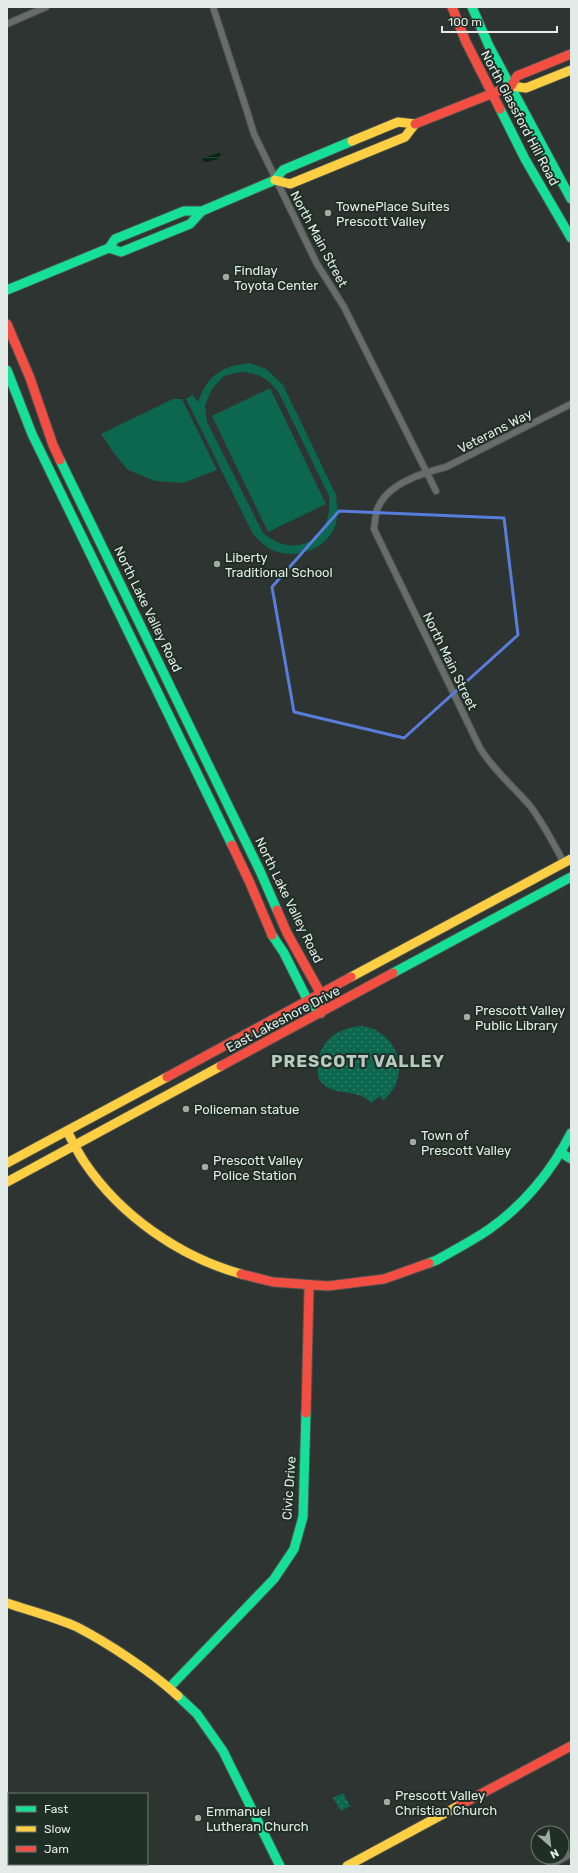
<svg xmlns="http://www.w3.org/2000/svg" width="578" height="1873" font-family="Rubik,sans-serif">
<defs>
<pattern id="park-dots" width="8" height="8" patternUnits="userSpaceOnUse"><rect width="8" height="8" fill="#0d674e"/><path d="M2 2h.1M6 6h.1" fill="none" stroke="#307d68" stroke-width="1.8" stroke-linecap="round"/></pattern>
<pattern id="water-rules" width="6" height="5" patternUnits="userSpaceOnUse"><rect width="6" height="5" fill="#042518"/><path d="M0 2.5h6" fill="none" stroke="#28453a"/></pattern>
</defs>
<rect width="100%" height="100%" fill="#2e3431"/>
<!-- park -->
<path fill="url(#park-dots)" d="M 363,1026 C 391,1031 407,1060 395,1086 C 392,1092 387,1096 383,1101 L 380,1096 L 371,1103 C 357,1087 335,1098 321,1082 C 317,1078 318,1070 318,1064 C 320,1039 340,1027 363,1026 Z
M 343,1793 L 350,1806 L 341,1811 L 333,1798 Z"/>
<!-- pitch -->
<path fill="#0d674e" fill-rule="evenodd" d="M 250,363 L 266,369 L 283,385 L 336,495 C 337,504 338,513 336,523 C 329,548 298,560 275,551 C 266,548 260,541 253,534 L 186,399 L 193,395 L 198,402 C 208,375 221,366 250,363 ZM 240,372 C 259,373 268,378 279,393 L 329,496 C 334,539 296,561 263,533 L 207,422 L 205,405 L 212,389 L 224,376 Z
M 270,388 L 326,504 L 268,532 L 212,416 Z
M 173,399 L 182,399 L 217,470 L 183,483 L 155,481 L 128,470 L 113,452 L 101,434 Z"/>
<!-- water -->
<path fill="url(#water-rules)" d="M 222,152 L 218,159 L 204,163 L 202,158 Z"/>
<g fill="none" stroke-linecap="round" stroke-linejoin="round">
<defs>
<path id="street" d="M 213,7 L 247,111 L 254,134 L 317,264 L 344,307 L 436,491
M 7,24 L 46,7
M 564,863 C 554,844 544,825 531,807 C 514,787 494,771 480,748 L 374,529 C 375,523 375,516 377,510 C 386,484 422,473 446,467 L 571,404
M 549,1866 L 571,1854"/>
<path id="fast" d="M 472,7 L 489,46 L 571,199
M 500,109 L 525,159 L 571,238
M 109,248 L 121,252 L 190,224 L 202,211
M 7,290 L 109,248 L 115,239 L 184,211 L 202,211 L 275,180 L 283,170 L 352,141
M 7,370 L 32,434 L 232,845
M 60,460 L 260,871 L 277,910
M 272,935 L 284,953 L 308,1001 L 321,1013
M 393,973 L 571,877
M 560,1152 L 571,1159
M 429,1263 L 437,1260 C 454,1250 472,1241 488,1230 C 523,1206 552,1171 571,1133
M 169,1688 L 274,1579 L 294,1549 L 303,1517 L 306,1413
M 178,1696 L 197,1714 L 223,1751 L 280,1866"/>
<path id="slow" d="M 511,86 L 526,88 L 571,70
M 275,180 L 290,184 L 405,137 L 415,124 L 398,122 L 352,141
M 351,977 L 571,859
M 67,1131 C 73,1142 78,1153 85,1163 C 121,1216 180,1257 241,1274
M 7,1163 L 167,1077
M 7,1182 L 221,1066
M 7,1603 C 30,1611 55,1617 77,1627 C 108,1643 152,1672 178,1696
M 347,1866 L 460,1805"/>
<path id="jam" d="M 452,7 L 466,42 L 500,109
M 415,124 L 511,86 L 517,76 L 571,54
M 7,324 L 30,378 L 53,445 L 60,460
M 232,845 L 250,883 L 272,935
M 277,910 L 287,933 L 321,994 L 321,1013
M 221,1066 L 393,973
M 167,1077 L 351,977
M 241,1274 L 273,1282 L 328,1286 L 384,1279 L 429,1263
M 306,1413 L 309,1288
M 460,1805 L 571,1746"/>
</defs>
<!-- street casing -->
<use href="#street" stroke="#4b514f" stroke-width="8"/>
<!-- fast casing -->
<use href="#fast" stroke="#4b514f" stroke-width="11"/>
<!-- slow casing -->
<use href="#slow" stroke="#4b514f" stroke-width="11"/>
<!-- jam casing -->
<use href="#jam" stroke="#4b514f" stroke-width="11"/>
<!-- street -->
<use href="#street" stroke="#686d6b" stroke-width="6"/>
<!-- fast -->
<use href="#fast" stroke="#16e098" stroke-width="9"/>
<!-- slow -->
<use href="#slow" stroke="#ffcf43" stroke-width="9"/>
<!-- jam -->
<use href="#jam" stroke="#f24e42" stroke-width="9"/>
</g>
<!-- marked area -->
<path fill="none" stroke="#587ddc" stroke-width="3" stroke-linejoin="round" d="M 339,511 L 504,518 L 518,635 L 404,738 L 294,712 L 272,587 Z"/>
<!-- markers -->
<g fill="#a3aba7" stroke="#202e28" stroke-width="1.5">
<circle cx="328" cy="213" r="4"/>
<circle cx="226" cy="277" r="4"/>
<circle cx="217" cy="564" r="4"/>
<circle cx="467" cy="1017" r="4"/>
<circle cx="186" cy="1109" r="4"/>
<circle cx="413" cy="1142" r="4"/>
<circle cx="205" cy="1167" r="4"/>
<circle cx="387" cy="1802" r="4"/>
<circle cx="198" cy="1818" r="4"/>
</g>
<g text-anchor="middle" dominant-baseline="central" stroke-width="4" stroke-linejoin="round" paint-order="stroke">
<!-- street labels -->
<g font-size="13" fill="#e2ebe7" stroke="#202e28">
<text transform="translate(520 118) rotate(62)">North Glassford Hill Road</text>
<text transform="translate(319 239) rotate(62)">North Main Street</text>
<text transform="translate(495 431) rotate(-27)">Veterans Way</text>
<text transform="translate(148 609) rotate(64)">North Lake Valley Road</text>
<text transform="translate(450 661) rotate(64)">North Main Street</text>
<text transform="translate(289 900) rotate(64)">North Lake Valley Road</text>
<text transform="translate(283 1019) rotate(-28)">East Lakeshore Drive</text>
<text transform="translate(289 1488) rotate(-86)">Civic Drive</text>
</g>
<!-- poi labels -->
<g font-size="13" fill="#e2ebe7" stroke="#202e28" text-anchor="start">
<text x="336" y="206">TownePlace Suites<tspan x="336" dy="15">Prescott Valley</tspan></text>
<text x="234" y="270">Findlay<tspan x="234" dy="15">Toyota Center</tspan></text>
<text x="225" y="557">Liberty<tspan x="225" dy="15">Traditional School</tspan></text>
<text x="475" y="1010">Prescott Valley<tspan x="475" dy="15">Public Library</tspan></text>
<text x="194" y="1109">Policeman statue</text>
<text x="421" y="1135">Town of<tspan x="421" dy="15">Prescott Valley</tspan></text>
<text x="213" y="1160">Prescott Valley<tspan x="213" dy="15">Police Station</tspan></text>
<text x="395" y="1795">Prescott Valley<tspan x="395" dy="15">Christian Church</tspan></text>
<text x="206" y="1811">Emmanuel<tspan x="206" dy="15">Lutheran Church</tspan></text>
</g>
<!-- district labels -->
<g font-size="17" font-weight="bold" letter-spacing="1" fill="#b9cac2" stroke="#202e28">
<text x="358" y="1061">PRESCOTT VALLEY</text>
</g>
</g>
<!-- border -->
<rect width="578" height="1873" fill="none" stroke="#e2ebe7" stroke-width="16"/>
<!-- legend -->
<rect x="8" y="1793" width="140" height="72" fill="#202e28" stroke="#6e7a74"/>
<rect x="16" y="1806" width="20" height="6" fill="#16e098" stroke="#6e7a74"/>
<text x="44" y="1813" font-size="12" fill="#e2ebe7">Fast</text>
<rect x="16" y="1826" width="20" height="6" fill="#ffcf43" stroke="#6e7a74"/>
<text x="44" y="1833" font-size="12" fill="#e2ebe7">Slow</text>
<rect x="16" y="1846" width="20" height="6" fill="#f24e42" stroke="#6e7a74"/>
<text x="44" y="1853" font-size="12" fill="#e2ebe7">Jam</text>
<!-- north arrow -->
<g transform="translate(550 1845) rotate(152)"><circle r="19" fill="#202e28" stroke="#6e7a74"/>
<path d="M0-3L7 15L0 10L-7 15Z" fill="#a3aba7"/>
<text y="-6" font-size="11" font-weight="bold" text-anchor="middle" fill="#e2ebe7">N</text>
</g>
<!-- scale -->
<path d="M442 26v6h115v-6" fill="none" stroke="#e2ebe7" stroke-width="2"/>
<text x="448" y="26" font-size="12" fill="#e2ebe7" stroke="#202e28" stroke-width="3" paint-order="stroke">100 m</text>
</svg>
